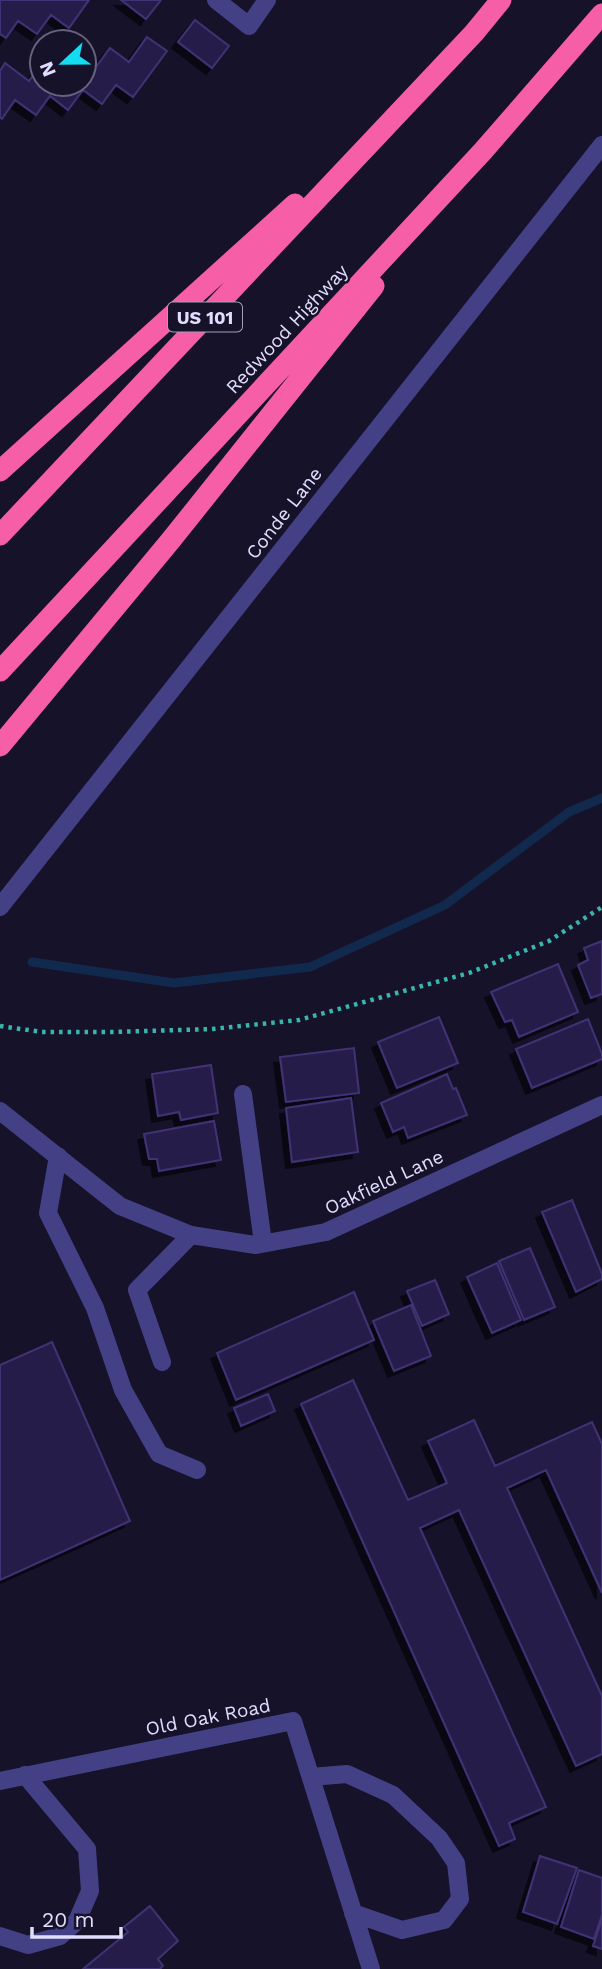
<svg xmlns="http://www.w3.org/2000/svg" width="602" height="1969" font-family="'Work Sans',sans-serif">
<defs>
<filter id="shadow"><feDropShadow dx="-6" dy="6" stdDeviation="0" flood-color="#0009"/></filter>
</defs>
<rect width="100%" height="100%" fill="#16122a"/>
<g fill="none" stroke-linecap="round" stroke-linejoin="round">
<!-- stream -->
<path stroke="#12294e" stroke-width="9" d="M 32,962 L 174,983 L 310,967 L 445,905 L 569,812 L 602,798"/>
</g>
<!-- building -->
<path fill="#281f4a" stroke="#3f3374" stroke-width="2" filter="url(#shadow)" d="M 0,0 L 89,0 L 69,28 L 51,15 L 37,34 L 18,21 L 6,38 L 0,34 Z
M 121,0 L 161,0 L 146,19 Z
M 195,20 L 229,46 L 212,68 L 178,42 Z
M 147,37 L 167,51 L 133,97 L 116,85 L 102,104 L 83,90 L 68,110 L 50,96 L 36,115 L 15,100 L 2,119 L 0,117 L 0,71 L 5,63 L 29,81 L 42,63 L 42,84 L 84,84 L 84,58 L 96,67 L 110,48 L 129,62 Z
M 602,941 L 602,994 L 591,998 L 578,965 L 588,960 L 584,948 Z
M 558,964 L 578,1012 L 519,1037 L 512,1020 L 505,1022 L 491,992 Z
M 439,1017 L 458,1063 L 397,1088 L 378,1042 Z
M 588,1019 L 602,1054 L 602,1059 L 532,1088 L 516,1049 Z
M 354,1048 L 359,1093 L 286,1102 L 280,1057 Z
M 211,1065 L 218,1113 L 181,1120 L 179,1112 L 158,1116 L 152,1074 Z
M 447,1074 L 453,1089 L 456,1088 L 467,1115 L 408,1138 L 404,1127 L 393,1132 L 381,1103 Z
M 351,1098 L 358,1152 L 292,1162 L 286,1108 Z
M 214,1121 L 221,1160 L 159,1171 L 157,1159 L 149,1159 L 144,1134 Z
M 572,1200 L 602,1274 L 602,1279 L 576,1292 L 542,1212 Z
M 530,1248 L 555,1307 L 524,1320 L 499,1261 Z
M 497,1263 L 521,1320 L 492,1333 L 467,1277 Z
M 435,1280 L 449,1314 L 422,1326 L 407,1291 Z
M 354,1292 L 374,1340 L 236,1400 L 217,1353 Z
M 411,1305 L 431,1356 L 394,1371 L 373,1321 Z
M 52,1342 L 130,1521 L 0,1580 L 0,1365 Z
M 353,1380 L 408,1500 L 447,1483 L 428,1441 L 474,1420 L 495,1466 L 592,1422 L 602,1444 L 602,1593 L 546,1470 L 507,1488 L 602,1696 L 602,1754 L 576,1766 L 459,1510 L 420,1528 L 546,1807 L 509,1823 L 515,1839 L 499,1846 L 301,1404 Z
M 268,1394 L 275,1411 L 241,1426 L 234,1408 Z
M 540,1856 L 577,1868 L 557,1924 L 523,1912 Z
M 579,1870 L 602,1878 L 602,1915 L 594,1939 L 561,1927 Z
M 150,1906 L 178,1941 L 158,1959 L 163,1966 L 160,1969 L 83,1969 L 128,1932 L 124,1927 Z
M 602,1919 L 602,1949 L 593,1946 Z"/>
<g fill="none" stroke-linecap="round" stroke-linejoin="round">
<!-- path -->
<path stroke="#38b6ae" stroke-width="4.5" stroke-dasharray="3.5 5" stroke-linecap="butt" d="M 0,1026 L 42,1032 L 114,1032 L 212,1029 L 299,1020 L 469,973 L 549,941 L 602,907"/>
<!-- minor -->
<path stroke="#434086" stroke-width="18" d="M 216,0 L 249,26 L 267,0
M 0,907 L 602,145
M 243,1094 L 263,1243
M 0,1111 L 120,1206 L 191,1235 L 256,1245 L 326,1232 L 602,1105
M 58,1156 L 48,1213 L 95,1308 L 123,1390 L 159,1454 L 197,1470
M 162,1362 L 137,1290 L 191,1235
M 311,1777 L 347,1774 L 393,1795 L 439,1838 L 456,1863 L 460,1899 L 444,1920 L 402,1930 L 353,1913
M 0,1781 L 293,1721 L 371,1969
M 0,1936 L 28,1945 L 60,1936 L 77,1921 L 90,1891 L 87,1849 L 25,1775"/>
<!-- highway -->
<path stroke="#f65fa8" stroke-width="21" d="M 0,471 L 295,204
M 0,535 L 474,33 L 501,0
M 0,671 L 483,151 L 602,14
M 0,746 L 171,540 L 374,286"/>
</g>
<g text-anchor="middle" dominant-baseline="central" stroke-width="5" stroke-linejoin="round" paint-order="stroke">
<!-- shield labels -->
<rect fill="#16122a" stroke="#a3a0be" stroke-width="2" x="168" y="302.5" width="74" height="29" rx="5"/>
<g font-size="18" font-weight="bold" fill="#e0ddfd">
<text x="205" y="317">US 101</text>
</g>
<!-- street labels -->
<g font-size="19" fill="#e0ddfd" stroke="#16122a">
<text transform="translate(287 329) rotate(-47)">Redwood Highway</text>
<text transform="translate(284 513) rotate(-52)">Conde Lane</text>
<text transform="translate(384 1182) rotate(-25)">Oakfield Lane</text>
<text transform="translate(208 1717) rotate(-11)">Old Oak Road</text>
</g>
</g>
<!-- north arrow -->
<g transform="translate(63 63) rotate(248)"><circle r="33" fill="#16122a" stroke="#67637e" stroke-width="2"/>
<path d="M0-5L12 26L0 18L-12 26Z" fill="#14ddf2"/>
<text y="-10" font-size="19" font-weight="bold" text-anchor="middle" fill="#e0ddfd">N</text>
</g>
<!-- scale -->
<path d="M32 1927v10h89v-10" fill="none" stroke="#e0ddfd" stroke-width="3.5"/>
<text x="42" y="1927" font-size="21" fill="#e0ddfd" stroke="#16122a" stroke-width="5" paint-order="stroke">20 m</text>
</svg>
